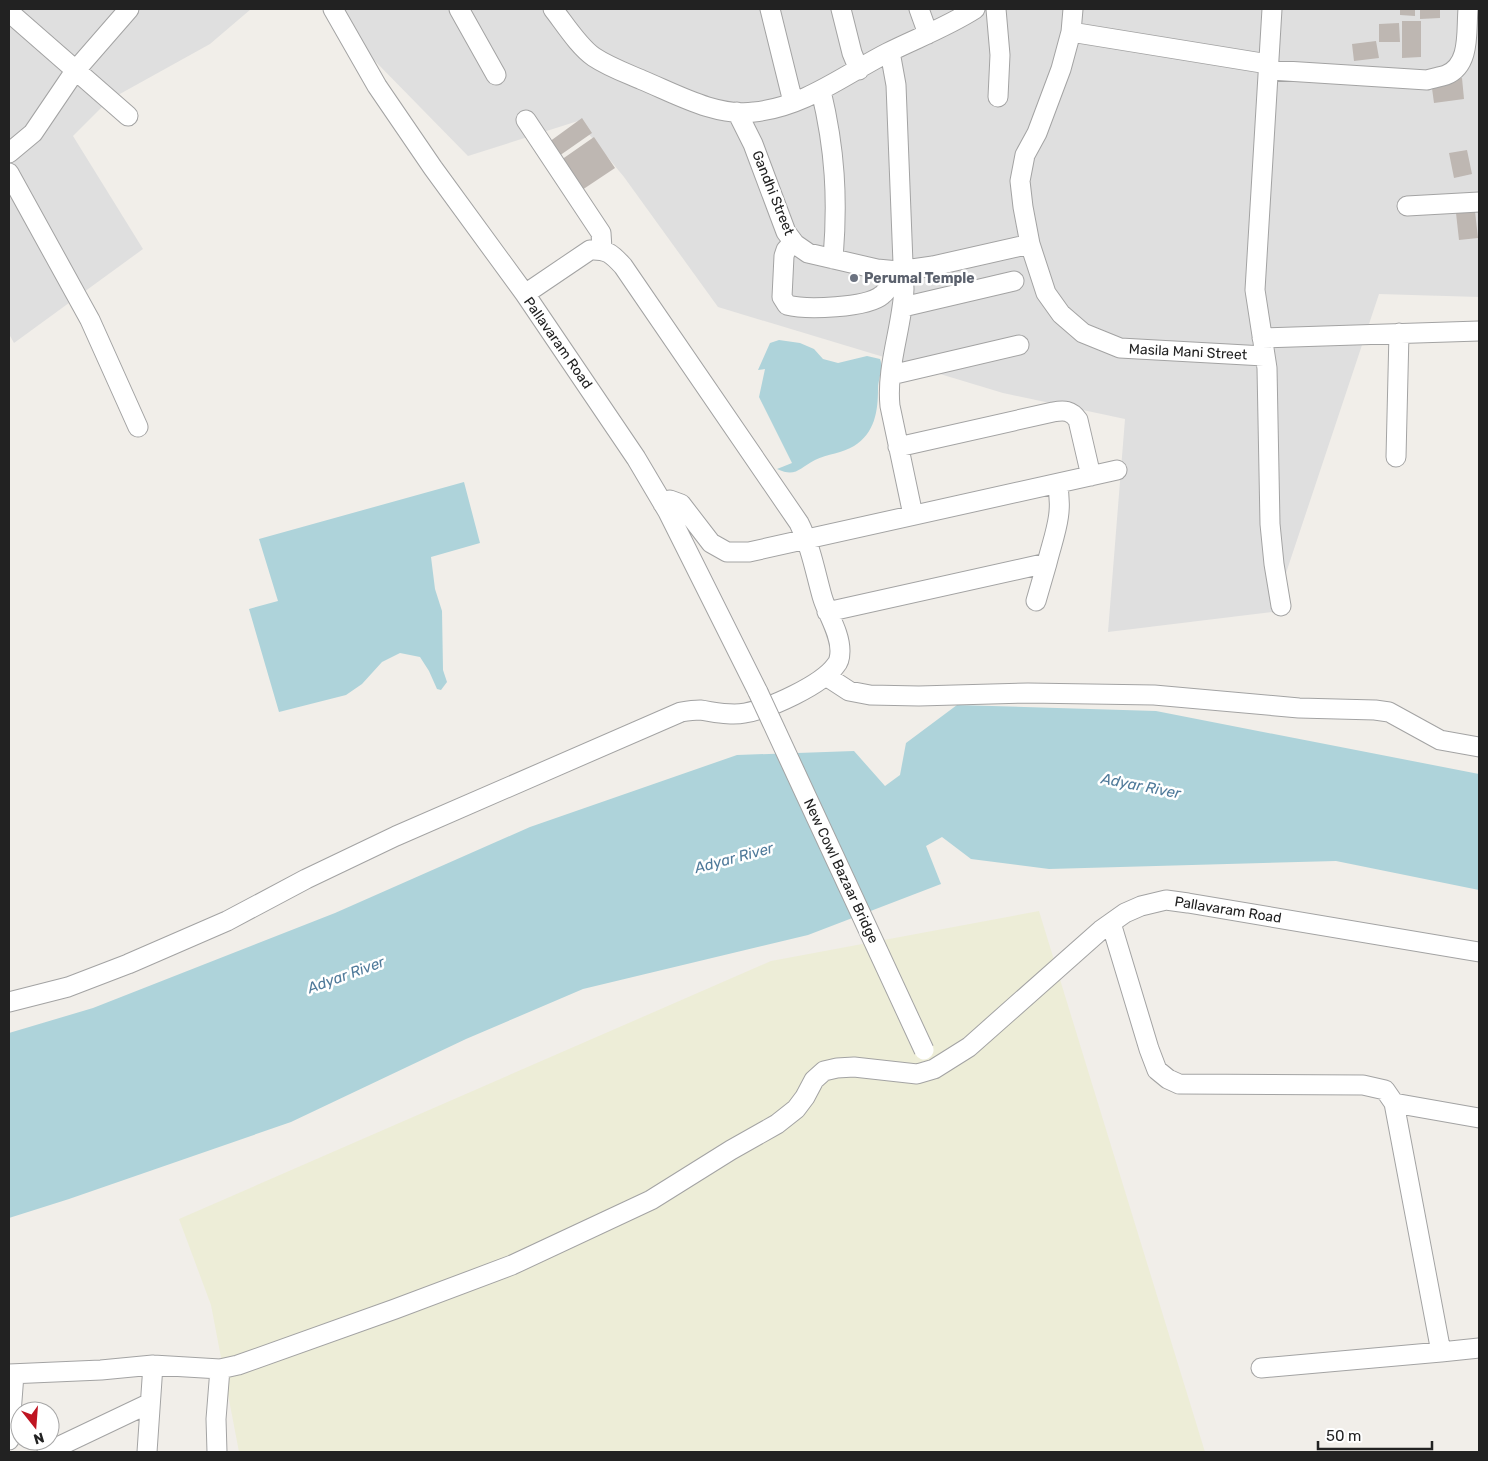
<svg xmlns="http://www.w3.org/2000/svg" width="1488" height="1461" font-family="Rubik,sans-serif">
<rect width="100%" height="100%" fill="#f1eee9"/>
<!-- residential -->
<path fill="#dfdfdf" d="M 9,9 L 251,9 L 210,44 L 109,100 L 73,136 L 143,249 L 14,343 L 9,334 Z
M 324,9 L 1479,9 L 1479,297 L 1379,294 L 1273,612 L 1108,632 L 1125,419 L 1003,393 L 718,307 L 624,177 L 578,121 L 468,156 Z"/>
<!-- farmland -->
<path fill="#ededd7" d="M 1039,911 L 1205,1452 L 239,1452 L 211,1305 L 179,1219 L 771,961 Z"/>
<!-- water -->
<path fill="#aed3da" d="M 779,340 L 800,343 L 814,349 L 823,359 L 838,363 L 867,356 L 880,359 C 884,369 878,378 878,389 C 878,411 875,433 854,446 C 843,453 827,454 815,460 C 799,468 796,478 777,469 L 792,463 L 759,397 L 765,369 L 758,370 L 770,343 Z
M 464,482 L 480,543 L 431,557 L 435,589 L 442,611 L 443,670 L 447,682 L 441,690 L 437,689 L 429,671 L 420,657 L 400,653 L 382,662 L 362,684 L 346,695 L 279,712 L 249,609 L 278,601 L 259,539 Z
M 957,705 L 1156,711 L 1479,774 L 1479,890 L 1336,861 L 1049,869 L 971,859 L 942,837 L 926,846 L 941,884 L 808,935 L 583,989 L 466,1039 L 291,1122 L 69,1199 L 9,1218 L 9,1033 L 93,1008 L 335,913 L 530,827 L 737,755 L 854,751 L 885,786 L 900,775 L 906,743 Z"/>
<!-- building -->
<path fill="#beb7b2" d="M 1400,9 L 1415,9 L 1415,16 L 1400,15 Z
M 1420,9 L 1440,9 L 1440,18 L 1420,19 Z
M 1402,21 L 1421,21 L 1421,57 L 1402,58 Z
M 1399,23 L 1400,42 L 1379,42 L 1379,24 Z
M 1376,41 L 1379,58 L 1354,61 L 1352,44 Z
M 1462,78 L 1464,99 L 1434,103 L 1431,81 Z
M 582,118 L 592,133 L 559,156 L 549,142 Z
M 594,137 L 615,168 L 582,190 L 561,160 Z
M 1467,150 L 1472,174 L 1454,178 L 1449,153 Z
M 1475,211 L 1478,238 L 1459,240 L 1456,213 Z"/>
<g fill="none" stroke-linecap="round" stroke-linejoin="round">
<defs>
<path id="minor" d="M 333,9 L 377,86 L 433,168 L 525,294 L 636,458 L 668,512 L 758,692
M 459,9 L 496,75
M 553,9 C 564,23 579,47 594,57 C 609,67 626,73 642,80 C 676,94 716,117 754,112 C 804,107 844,75 887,53 C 917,38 947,27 975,9
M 770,9 L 793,102
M 841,9 L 852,53 L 859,70
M 919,9 L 928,34
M 996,9 L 1000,55 L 998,97
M 1073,9 L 1071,32 L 1061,69 L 1037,133 L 1025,155 L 1020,181 L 1023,207 L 1030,244 L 1046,293 L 1061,314 L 1083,333 L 1120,348 L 1264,356
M 1272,9 L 1255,290 L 1267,368 L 1270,524 L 1274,564 L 1281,606
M 9,12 L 128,116
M 1071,32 L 1268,64
M 890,52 L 896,85 L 904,289 C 902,328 886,367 890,406 L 913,515
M 1269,70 L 1427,80 C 1433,78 1440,77 1446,75 C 1471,65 1466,31 1468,9
M 821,91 C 835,149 838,199 833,259
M 737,112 L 753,144 L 786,232 L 795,244 L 808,253 L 877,269 L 898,271 L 933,266 L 1030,244
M 526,120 L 601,233 L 602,249
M 9,153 L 33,133 L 75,71 L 129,9
M 9,173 L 90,320 L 138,427
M 1407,206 L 1479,202
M 793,242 L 786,250 L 784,256 L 782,297 L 787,305 C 806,310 867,308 882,295 C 890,289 891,280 893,271
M 903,307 L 1014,281
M 1262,338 L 1479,331
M 891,375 L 1019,345
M 898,447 L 1053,412 C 1064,410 1071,410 1078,420 L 1091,476
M 1396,457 L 1399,333
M 663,504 L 670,500 L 681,504 L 711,543 L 727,552 L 749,552 L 1117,470
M 1047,563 C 1054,535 1064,513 1057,484
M 827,612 L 1047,563 L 1036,601
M 826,676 L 849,691 L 870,695 L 919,696 L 1028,693 L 1154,695 L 1299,708 L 1375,710 L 1389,712 L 1440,740 L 1479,747
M 1111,923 L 1149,1049 L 1157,1070 L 1168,1079 L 1179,1084 L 1363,1085 L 1385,1090 L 1394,1103 L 1441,1352 L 1479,1348
M 9,1002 L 68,987 L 128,964 L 227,921 L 306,879 L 396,836 L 681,712 C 687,711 693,710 700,710 C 715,712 730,716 745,713 C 769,709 822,685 836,665 C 839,662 840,655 840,651 C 840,632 827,614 822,596 C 815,571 811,547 799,523 L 623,266 C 612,254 607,249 590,250 L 525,294
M 1394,1103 L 1479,1118
M 1261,1368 L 1441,1352
M 9,1374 L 101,1370 L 153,1365 L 220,1369 L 238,1365 L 395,1309 L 512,1265 L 651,1200 L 731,1150 L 777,1124 L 796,1109 L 805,1097 L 814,1080 L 824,1071 L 837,1068 L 854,1067 L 917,1074 L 934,1069 L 969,1047 L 1101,930 L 1125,913 L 1141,906 L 1166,900 L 1188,903 L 1479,952
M 9,1440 L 14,1374
M 47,1452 L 150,1403
M 147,1452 L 153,1365
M 217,1452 L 216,1419 L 220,1369"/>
</defs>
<!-- minor casing -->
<use href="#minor" stroke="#a3a3a3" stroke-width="21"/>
<!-- minor -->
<use href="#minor" stroke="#fff" stroke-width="19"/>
<defs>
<path id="minor-bridge" d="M 758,692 L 924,1050"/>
</defs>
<!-- minor-bridge casing -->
<use href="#minor-bridge" stroke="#a3a3a3" stroke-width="21" stroke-linecap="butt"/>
<!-- minor-bridge -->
<use href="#minor-bridge" stroke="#fff" stroke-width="19"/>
</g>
<!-- markers -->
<circle fill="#6b7280" stroke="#fff" stroke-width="2" cx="854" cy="278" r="5"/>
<g text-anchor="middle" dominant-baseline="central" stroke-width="5" stroke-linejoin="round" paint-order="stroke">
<!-- street labels -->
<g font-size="14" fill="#222" stroke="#fff">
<text transform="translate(773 193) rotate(68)">Gandhi Street</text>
<text transform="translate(558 343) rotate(55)">Pallavaram Road</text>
<text transform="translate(1188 352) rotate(3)">Masila Mani Street</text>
<text transform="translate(841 871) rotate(65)">New Cowl Bazaar Bridge</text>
<text transform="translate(1228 910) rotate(9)">Pallavaram Road</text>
</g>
<!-- worship labels -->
<g font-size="14" font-weight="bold" fill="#5b616d" stroke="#fff" text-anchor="start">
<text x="864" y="278">Perumal Temple</text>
</g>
<!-- water labels -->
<g font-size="15" font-style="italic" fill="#4f7a9a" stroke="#fff">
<text transform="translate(1141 786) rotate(11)">Adyar River</text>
<text transform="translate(734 858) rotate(-15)">Adyar River</text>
<text transform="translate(346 975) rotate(-20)">Adyar River</text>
</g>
</g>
<!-- border -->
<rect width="1488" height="1461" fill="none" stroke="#222222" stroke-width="20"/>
<!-- north arrow -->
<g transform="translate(35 1426) rotate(163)"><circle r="24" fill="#ffffff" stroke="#a7a7a7"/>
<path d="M0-4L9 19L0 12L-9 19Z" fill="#bf1421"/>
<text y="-8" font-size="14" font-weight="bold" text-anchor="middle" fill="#222222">N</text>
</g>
<!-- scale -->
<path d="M1318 1441v8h114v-8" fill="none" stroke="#222222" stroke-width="2.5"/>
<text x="1326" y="1441" font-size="15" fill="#222222" stroke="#ffffff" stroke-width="4" paint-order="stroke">50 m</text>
</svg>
